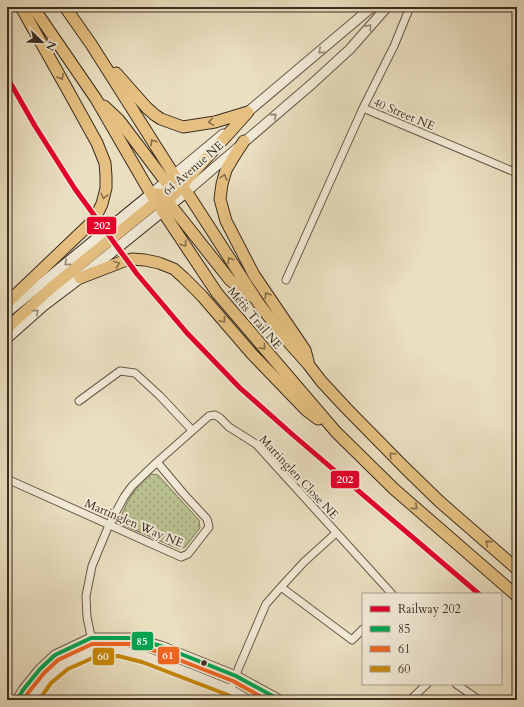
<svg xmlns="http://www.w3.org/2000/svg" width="524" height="707" font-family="Cardo,serif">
<defs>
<pattern id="park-dots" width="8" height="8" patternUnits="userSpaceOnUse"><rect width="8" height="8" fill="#bbc190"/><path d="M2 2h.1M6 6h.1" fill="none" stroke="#999d75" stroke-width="1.8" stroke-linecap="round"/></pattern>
</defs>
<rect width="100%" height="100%" fill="#eadfc0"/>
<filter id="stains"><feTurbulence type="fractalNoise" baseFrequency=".005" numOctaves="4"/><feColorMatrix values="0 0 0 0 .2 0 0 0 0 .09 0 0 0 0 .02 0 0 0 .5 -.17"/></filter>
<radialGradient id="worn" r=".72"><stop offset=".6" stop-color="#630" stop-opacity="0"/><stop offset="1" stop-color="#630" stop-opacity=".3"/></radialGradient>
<!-- park -->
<path fill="url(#park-dots)" stroke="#7b7658" d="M 151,474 L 158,475 L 199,520 L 200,528 L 185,547 L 179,549 L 123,525 L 121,518 C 127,499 136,487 151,474 Z"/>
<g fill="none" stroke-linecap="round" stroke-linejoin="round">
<defs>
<path id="minor" d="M 410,7 L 394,46 L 363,108 L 517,173
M 286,280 L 363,108
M 79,401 L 120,371 L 135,373 L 160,396 L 192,430
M 7,479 L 181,557 L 188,554 L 209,527 L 207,519 L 183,493 L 157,462
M 281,587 L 352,640 L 363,629
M 94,651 L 87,617 L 86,596 L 92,566 L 109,525 L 124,497 L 132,486 L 157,462 L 209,416 L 215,415 L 220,418 L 229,427 L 256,444 L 392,594
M 456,684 L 479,700
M 227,700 L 239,667 L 266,604 L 281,587 L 304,562 L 336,533
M 410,700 L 427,684"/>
<path id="tertiary" d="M 243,116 L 372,7
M 186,192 L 313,83 L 350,49 L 387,7
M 151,194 L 223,134
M 17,700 L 23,690 L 40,669 L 55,655 L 91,638 L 131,638 L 161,646 L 236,676 L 280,700
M 32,700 L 47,679 L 65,664 L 94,651 L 119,650 L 144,656 L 171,666 L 231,690 L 248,700"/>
<path id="secondary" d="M 7,312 L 151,194
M 7,338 L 43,306 L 80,278 L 186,192"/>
<path id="primary" d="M 33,7 L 96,99 L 151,194 L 217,293 L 336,432 L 394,489 L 517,596
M 65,7 L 91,44 L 174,175 L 190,197 L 259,304 L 291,345 L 308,364 L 321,381 L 346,408 L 405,468 L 440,502 L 517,569
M 116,73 L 147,108 L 155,115 L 161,119 L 183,127 L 215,122 L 248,112
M 104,106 L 119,120 L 166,182 L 170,186 L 175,189
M 244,141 L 233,158 L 226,170 L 222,184 L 220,199 L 226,221 L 254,275 L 305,350 L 308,361
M 155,194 L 158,194 L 165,198 L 230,280 L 250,296
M 164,205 L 248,112
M 80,278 L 124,261 L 132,259 L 145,260 L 159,263 L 174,269 L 184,278 L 202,296 L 252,354 L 306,410 L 318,419
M 7,303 L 94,220 L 102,204 L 106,188 L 106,176 L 105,163 L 97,143 L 66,87 L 21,7
M 7,328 L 51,288 L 149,208 C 156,202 170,190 173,182 C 174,180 174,178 174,175"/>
</defs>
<!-- minor casing -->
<use href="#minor" stroke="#675948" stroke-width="9"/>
<!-- tertiary casing -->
<use href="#tertiary" stroke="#675948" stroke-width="11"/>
<!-- secondary casing -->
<use href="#secondary" stroke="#3b2c20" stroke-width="12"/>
<!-- primary casing -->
<use href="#primary" stroke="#3b2c20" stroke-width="13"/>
<!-- minor -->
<use href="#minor" stroke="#f1ead6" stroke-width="7"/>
<!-- tertiary -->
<use href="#tertiary" stroke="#f1ead6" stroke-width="9"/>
<!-- secondary -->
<use href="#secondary" stroke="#f1ead6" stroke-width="10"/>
<!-- primary -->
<use href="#primary" stroke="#e5c080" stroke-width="11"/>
<defs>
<path id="bus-1" d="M 17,700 L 23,690 L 40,669 L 55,655 L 91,638 L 131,638 L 161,646 L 236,676 L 280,700"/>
<path id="bus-2" d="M 24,700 L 28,693 L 44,673 L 58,660 L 92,644 L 130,644 L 159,652 L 233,681 L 267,700"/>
<path id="bus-3" d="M 39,700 L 51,683 L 68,669 L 95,657 L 118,656 L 142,662 L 228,695 L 236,700"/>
</defs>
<!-- bus-1 casing -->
<use href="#bus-1" stroke="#f1ead6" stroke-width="7"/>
<!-- bus-2 casing -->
<use href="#bus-2" stroke="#f1ead6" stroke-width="7"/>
<!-- bus-3 casing -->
<use href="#bus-3" stroke="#f1ead6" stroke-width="7"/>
<!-- bus-1 -->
<use href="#bus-1" stroke="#00a651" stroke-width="4"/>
<!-- bus-2 -->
<use href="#bus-2" stroke="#f26522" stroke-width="4"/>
<!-- bus-3 -->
<use href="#bus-3" stroke="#c88808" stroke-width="4"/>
<defs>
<path id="rail-1" d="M 7,77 L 35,126 L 75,189 L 137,274 L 187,333 L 240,388 L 293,435 L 479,594"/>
</defs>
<!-- rail-1 casing -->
<use href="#rail-1" stroke="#f1ead6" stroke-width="8"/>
<!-- rail-1 -->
<use href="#rail-1" stroke="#e4002b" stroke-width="5"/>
</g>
<!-- one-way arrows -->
<defs><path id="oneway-chevron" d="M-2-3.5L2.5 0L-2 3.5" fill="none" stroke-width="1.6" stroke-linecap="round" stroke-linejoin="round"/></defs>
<g stroke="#968b7b">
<use href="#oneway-chevron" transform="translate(369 27) rotate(-48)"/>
<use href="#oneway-chevron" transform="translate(321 51) rotate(140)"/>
<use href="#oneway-chevron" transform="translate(274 116) rotate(-40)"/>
<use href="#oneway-chevron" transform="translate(67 263) rotate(140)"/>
<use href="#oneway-chevron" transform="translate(36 312) rotate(-42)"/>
</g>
<g stroke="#886f4b">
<use href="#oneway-chevron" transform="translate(61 77) rotate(61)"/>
<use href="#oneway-chevron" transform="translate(211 122) rotate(171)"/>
<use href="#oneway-chevron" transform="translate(153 142) rotate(-122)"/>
<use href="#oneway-chevron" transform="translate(224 177) rotate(-73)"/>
<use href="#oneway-chevron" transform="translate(104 196) rotate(103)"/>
<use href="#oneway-chevron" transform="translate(184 244) rotate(57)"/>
<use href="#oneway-chevron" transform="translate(230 260) rotate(-123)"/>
<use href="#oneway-chevron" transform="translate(117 264) rotate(-21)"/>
<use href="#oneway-chevron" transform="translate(267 295) rotate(-124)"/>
<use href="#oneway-chevron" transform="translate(223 320) rotate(50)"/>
<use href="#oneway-chevron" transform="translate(263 347) rotate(50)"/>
<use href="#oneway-chevron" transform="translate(392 455) rotate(-134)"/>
<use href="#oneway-chevron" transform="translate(415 507) rotate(41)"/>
<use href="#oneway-chevron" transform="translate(488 543) rotate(-139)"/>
</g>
<!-- markers -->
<circle fill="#3b2c20" stroke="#f1ead6" stroke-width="1.5" cx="204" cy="663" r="3.5"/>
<g text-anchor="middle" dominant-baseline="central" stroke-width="4" stroke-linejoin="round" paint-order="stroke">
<!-- street labels -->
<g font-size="12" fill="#3b2c20" stroke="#f1ead6">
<text transform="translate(404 114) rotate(23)">40 Street NE</text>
<text transform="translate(193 168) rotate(-41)">64 Avenue NE</text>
<text transform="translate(255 318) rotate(50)">Métis Trail NE</text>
<text transform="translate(299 477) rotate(47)">Martinglen Close NE</text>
<text transform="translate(134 523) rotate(23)">Martinglen Way NE</text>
</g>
</g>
<g stroke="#f1ead6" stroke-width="1.5">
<rect x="86" y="216" width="31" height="19" rx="4" fill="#e4002b"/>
<rect x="330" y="470" width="30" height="19" rx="4" fill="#e4002b"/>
<rect x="131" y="631" width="23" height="20" rx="4" fill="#00a651"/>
<rect x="157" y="646" width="23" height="19" rx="4" fill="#f26522"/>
<rect x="92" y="647" width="23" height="19" rx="4" fill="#c88808"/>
</g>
<g font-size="11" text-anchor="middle" font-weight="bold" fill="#fff">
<text x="102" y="229">202</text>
<text x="345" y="483">202</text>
<text x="142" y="645">85</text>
<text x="168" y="659">61</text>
<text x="103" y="660">60</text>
</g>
<!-- margin -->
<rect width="524" height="707" fill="none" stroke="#eadfc0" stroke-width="24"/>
<rect x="8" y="8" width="508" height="691" fill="none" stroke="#3b2c20" stroke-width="2"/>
<rect x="12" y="12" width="500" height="683" fill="none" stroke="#3b2c20"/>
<!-- legend -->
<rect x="362" y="593" width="140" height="92" fill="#f1ead6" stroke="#a89e8d"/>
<rect x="370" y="606" width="20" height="6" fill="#e4002b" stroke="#a89e8d"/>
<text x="398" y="613" font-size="12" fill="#3b2c20">Railway 202</text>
<rect x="370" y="626" width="20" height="6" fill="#00a651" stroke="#a89e8d"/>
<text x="398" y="633" font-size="12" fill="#3b2c20">85</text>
<rect x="370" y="646" width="20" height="6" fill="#f26522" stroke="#a89e8d"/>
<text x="398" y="653" font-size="12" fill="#3b2c20">61</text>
<rect x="370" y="666" width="20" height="6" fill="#c88808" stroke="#a89e8d"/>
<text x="398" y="673" font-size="12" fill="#3b2c20">60</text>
<!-- north arrow -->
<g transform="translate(42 42) rotate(113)" stroke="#f1ead6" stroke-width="3" paint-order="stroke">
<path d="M0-3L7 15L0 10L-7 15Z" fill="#3b2c20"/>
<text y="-6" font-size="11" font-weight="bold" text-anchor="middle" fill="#3b2c20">N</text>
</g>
<rect width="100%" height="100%" filter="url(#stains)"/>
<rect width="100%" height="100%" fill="url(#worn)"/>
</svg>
